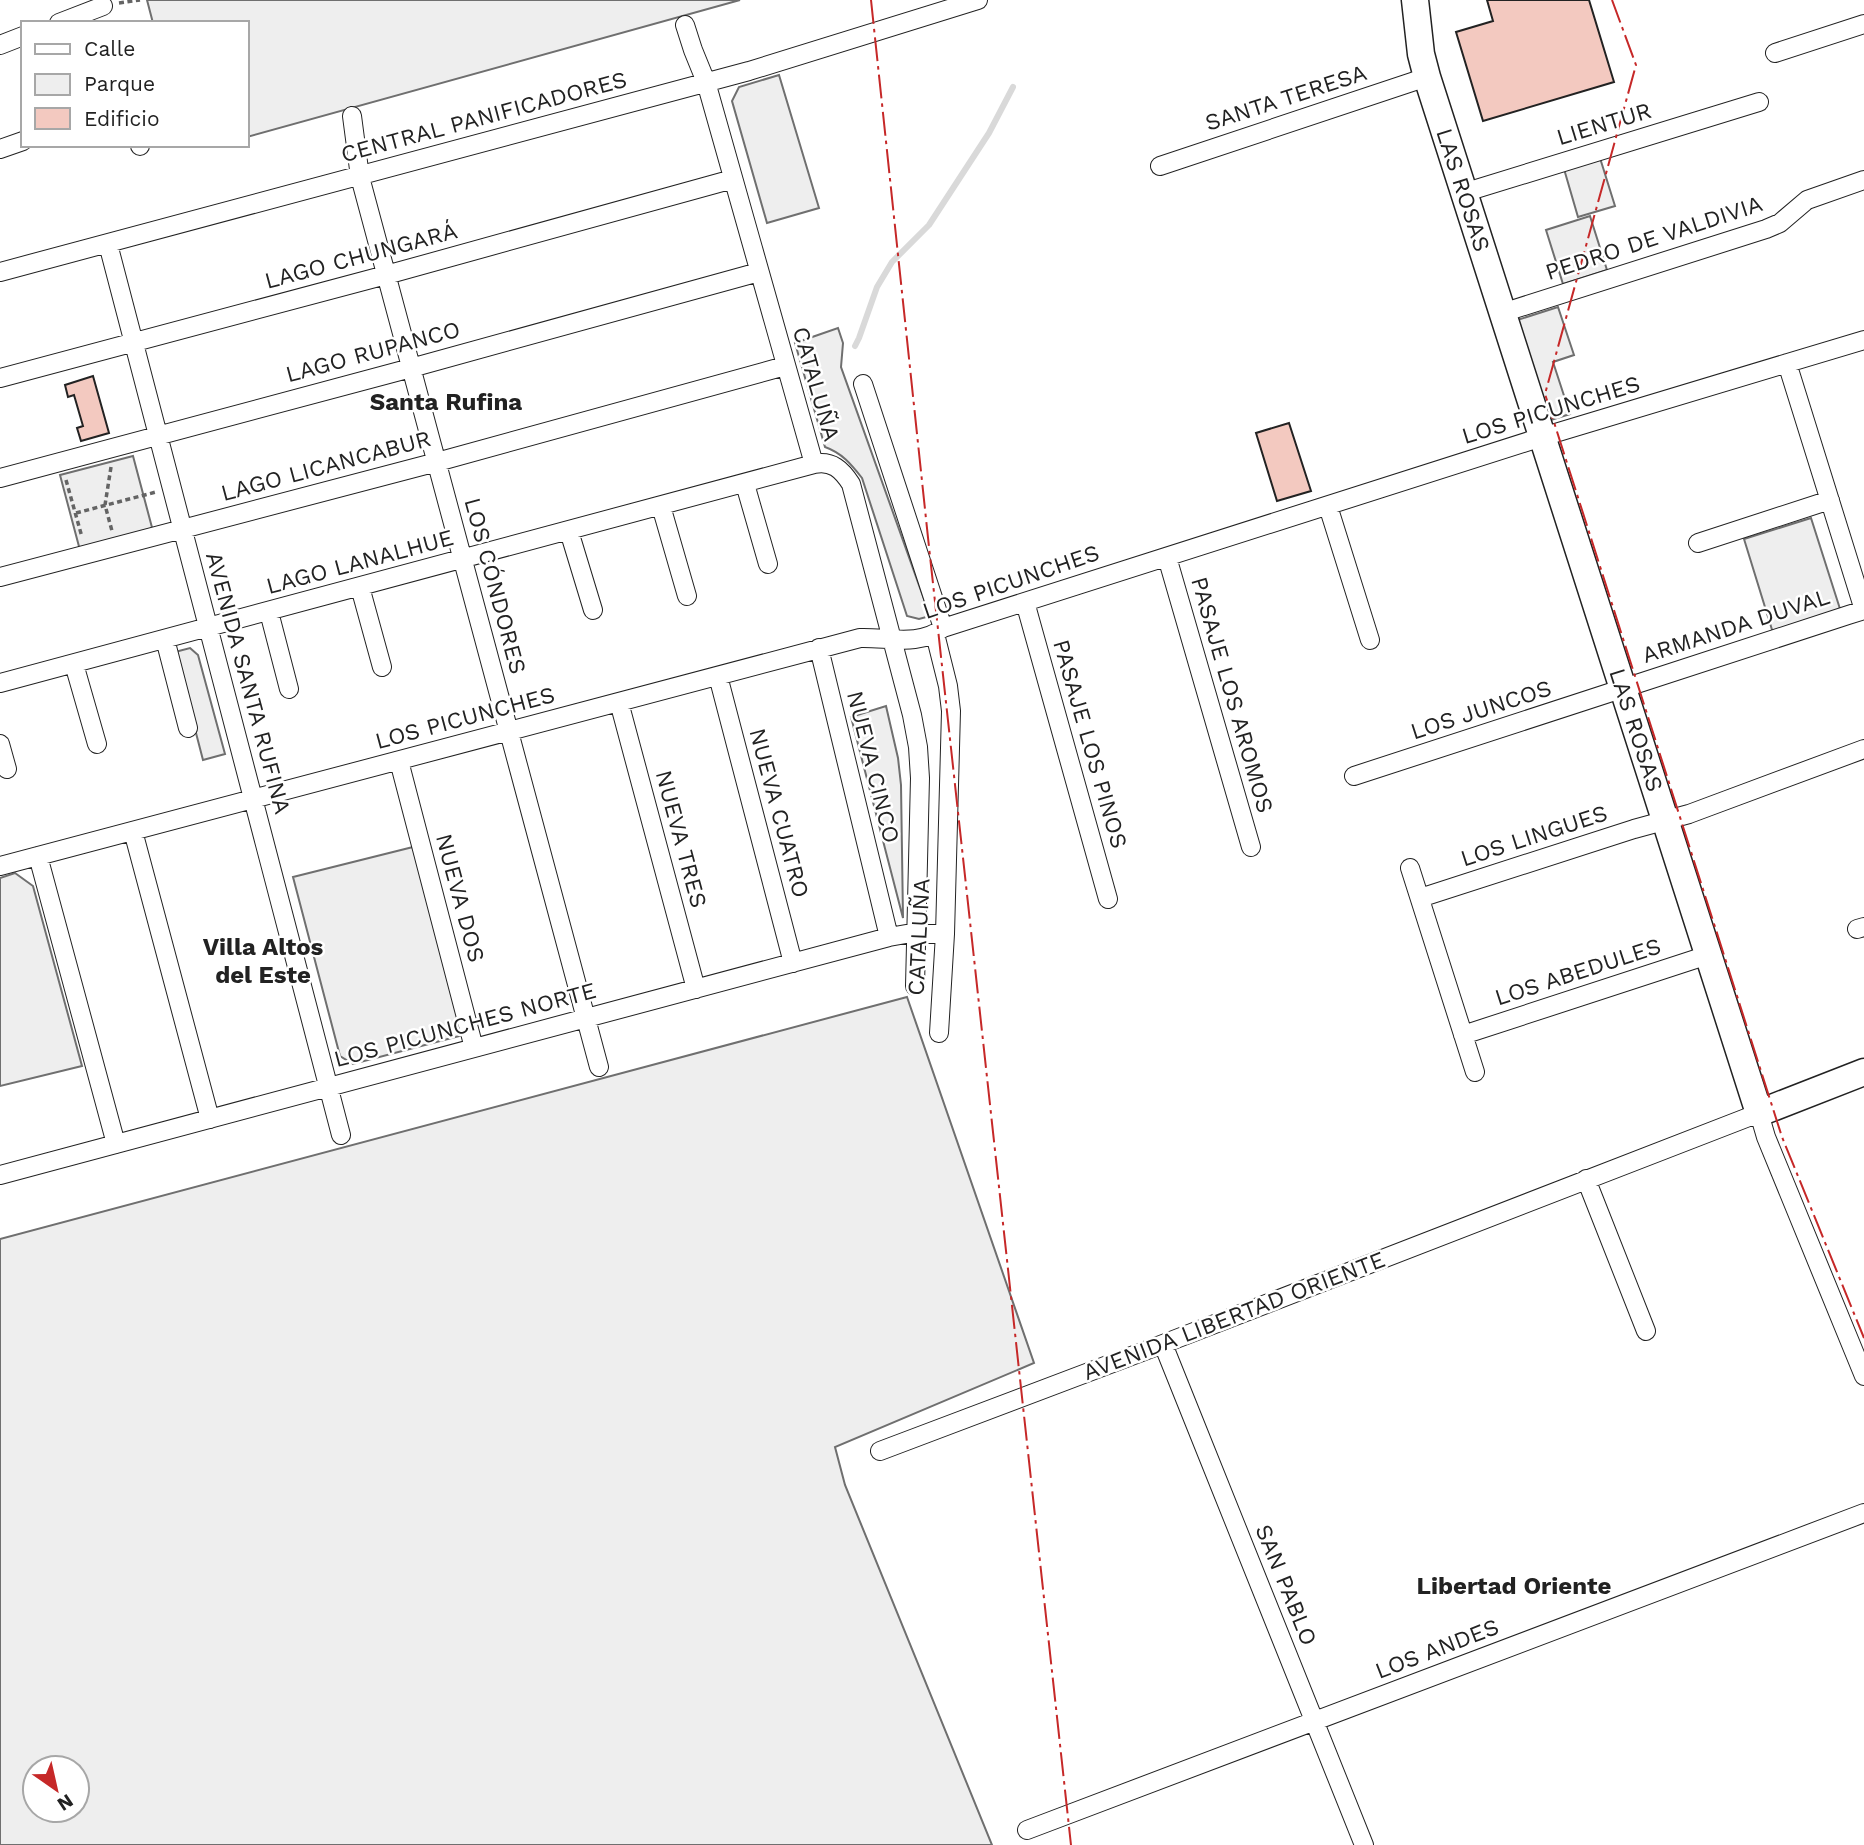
<svg xmlns="http://www.w3.org/2000/svg" width="1864" height="1845" font-family="'Work Sans',sans-serif">
<rect width="100%" height="100%" fill="#fff"/>
<!-- green -->
<path fill="#eee" stroke="#6f6f6f" stroke-width="2" fill-rule="evenodd" d="M 147,0 L 740,0 L 247,137 L 247,23 L 153,23 Z
M 779,75 L 819,208 L 767,223 L 732,101 L 739,87 Z
M 1600,158 L 1615,206 L 1578,217 L 1564,169 Z
M 1590,216 L 1607,270 L 1563,284 L 1546,230 Z
M 1558,307 L 1574,355 L 1553,362 L 1570,414 L 1541,423 L 1508,323 Z
M 838,328 L 843,343 L 841,367 L 930,616 L 919,619 L 907,616 L 862,478 C 851,464 842,453 825,447 L 795,343 Z
M 133,456 L 154,535 L 81,554 L 60,475 Z
M 1811,518 L 1841,612 L 1773,633 L 1744,539 Z
M 190,648 L 198,655 L 225,754 L 203,760 L 175,652 Z
M 886,706 L 898,758 L 901,785 L 903,918 L 851,717 Z
M 413,847 L 463,1035 L 353,1064 L 340,1056 L 293,877 Z
M 15,873 L 33,886 L 82,1066 L 0,1086 L 0,878 Z
M 907,997 L 1034,1363 L 835,1447 L 845,1485 L 992,1845 L 0,1845 L 0,1239 ZM 35,1768 L 77,1768 L 77,1810 L 35,1810 Z"/>
<g fill="none" stroke-linecap="round" stroke-linejoin="round">
<!-- stream -->
<path stroke="#d9d9d9" stroke-width="6" d="M 855,346 L 859,338 L 877,287 L 892,262 L 929,225 L 989,133 L 1013,87"/>
</g>
<!-- building -->
<path fill="#f3c9c0" stroke="#222" stroke-width="2" d="M 1487,0 L 1589,0 L 1614,82 L 1483,121 L 1456,32 L 1493,21 Z
M 93,376 L 109,433 L 81,441 L 77,428 L 83,426 L 74,395 L 68,397 L 65,385 Z
M 1289,423 L 1311,491 L 1277,501 L 1256,433 Z"/>
<g fill="none" stroke-linecap="round" stroke-linejoin="round">
<defs>
<path id="minor" d="M 59,23 L 103,6
M 685,25 L 693,50 L 706,82 L 814,464
M 0,45 L 23,36
M 1775,53 L 1864,24
M 352,116 L 360,177 L 599,1067
M 140,145 L 140,146
M 0,149 L 23,141
M 1160,166 L 1427,77
M 1463,193 L 1759,102
M 108,244 L 341,1135
M 0,272 L 749,71 L 978,0
M 1502,313 L 1766,229 L 1780,223 L 1807,200 L 1864,180
M 1787,363 L 1864,610
M 0,378 L 386,275 L 733,179
M 863,384 L 943,628
M 0,478 L 411,368 L 759,272
M 745,484 L 768,564
M 661,506 L 687,596
M 1328,506 L 1370,640
M 569,531 L 593,610
M 1698,543 L 1830,500
M 1167,557 L 1251,847
M 0,577 L 437,462 L 785,366
M 360,587 L 382,667
M 1025,602 L 1108,899
M 269,612 L 289,689
M 935,634 L 948,686 L 951,711 L 945,934 L 939,1033
M 165,639 L 188,728
M 819,648 L 889,937
M 74,664 L 97,744
M 718,676 L 793,963
M 0,683 L 814,464 C 832,460 842,470 851,484 L 912,715 L 918,747 L 920,778 L 915,986
M 619,702 L 696,989
M 0,744 L 7,769
M 399,761 L 474,1048
M 1354,776 C 1525,721 1694,664 1864,610
M 133,831 L 210,1119
M 38,856 L 116,1144
M 0,866 L 860,638 C 888,637 919,647 943,628 L 1542,437 L 1864,340
M 1410,868 L 1475,1072
M 1420,898 L 1634,829 L 1689,814 L 1864,749
M 1857,929 L 1864,927
M 1463,1035 L 1708,955
M 0,1175 L 889,937 L 906,934 L 945,934
M 1586,1179 L 1646,1331
M 1163,1344 L 1364,1845
M 880,1451 L 1163,1344 L 1759,1113 L 1766,1137 L 1864,1376
M 1027,1830 L 1864,1513"/>
<path id="secondary" d="M 1415,0 L 1421,54 L 1427,77 L 1759,1113 L 1864,1072"/>
</defs>
<!-- minor casing -->
<use href="#minor" stroke="#222" stroke-width="20"/>
<!-- secondary casing -->
<use href="#secondary" stroke="#222" stroke-width="29"/>
<!-- path -->
<path stroke="#646464" stroke-width="3.5" stroke-dasharray="5 3.5" stroke-linecap="butt" d="M 119,3 L 140,0
M 111,467 L 105,505 L 112,531
M 66,480 L 82,537
M 76,513 L 156,492"/>
<!-- minor -->
<use href="#minor" stroke="#fff" stroke-width="18"/>
<!-- secondary -->
<use href="#secondary" stroke="#fff" stroke-width="26"/>
<!-- power -->
<path stroke="#c62828" stroke-width="2" stroke-dasharray="24 5 3.5 5" stroke-linecap="butt" d="M 871,0 L 929,547 L 1071,1845
M 1612,0 L 1636,65 L 1545,394 L 1782,1137 L 1864,1338"/>
</g>
<g text-anchor="middle" dominant-baseline="central" stroke-width="5" stroke-linejoin="round" paint-order="stroke">
<!-- street labels -->
<g font-size="23" fill="#222" stroke="#fff">
<text transform="translate(1286 98) rotate(-18)">SANTA TERESA</text>
<text transform="translate(484 117) rotate(-15)">CENTRAL PANIFICADORES</text>
<text transform="translate(1604 124) rotate(-17)">LIENTUR</text>
<text transform="translate(1463 190) rotate(72)">LAS ROSAS</text>
<text transform="translate(1654 238) rotate(-18)">PEDRO DE VALDIVIA</text>
<text transform="translate(361 256) rotate(-15)">LAGO CHUNGARÁ</text>
<text transform="translate(373 352) rotate(-15)">LAGO RUPANCO</text>
<text transform="translate(816 384) rotate(74)">CATALUÑA</text>
<text transform="translate(1551 410) rotate(-17)">LOS PICUNCHES</text>
<text transform="translate(326 466) rotate(-15)">LAGO LICANCABUR</text>
<text transform="translate(360 562) rotate(-15)">LAGO LANALHUE</text>
<text transform="translate(1011 582) rotate(-19)">LOS PICUNCHES</text>
<text transform="translate(495 586) rotate(75)">LOS CÓNDORES</text>
<text transform="translate(1736 626) rotate(-18)">ARMANDA DUVAL</text>
<text transform="translate(248 683) rotate(75)">AVENIDA SANTA RUFINA</text>
<text transform="translate(1232 695) rotate(74)">PASAJE LOS AROMOS</text>
<text transform="translate(1481 710) rotate(-18)">LOS JUNCOS</text>
<text transform="translate(465 718) rotate(-15)">LOS PICUNCHES</text>
<text transform="translate(1636 730) rotate(72)">LAS ROSAS</text>
<text transform="translate(1090 744) rotate(74)">PASAJE LOS PINOS</text>
<text transform="translate(873 767) rotate(76)">NUEVA CINCO</text>
<text transform="translate(779 813) rotate(75)">NUEVA CUATRO</text>
<text transform="translate(1534 836) rotate(-18)">LOS LINGUES</text>
<text transform="translate(681 839) rotate(75)">NUEVA TRES</text>
<text transform="translate(460 898) rotate(75)">NUEVA DOS</text>
<text transform="translate(919 937) rotate(-87)">CATALUÑA</text>
<text transform="translate(1578 972) rotate(-18)">LOS ABEDULES</text>
<text transform="translate(465 1025) rotate(-15)">LOS PICUNCHES NORTE</text>
<text transform="translate(1234 1316) rotate(-21)">AVENIDA LIBERTAD ORIENTE</text>
<text transform="translate(1286 1585) rotate(68)">SAN PABLO</text>
<text transform="translate(1437 1649) rotate(-21)">LOS ANDES</text>
</g>
<!-- neighbourhood labels -->
<g font-size="24" font-weight="bold" fill="#222" stroke="#fff">
<text x="446" y="402">Santa Rufina</text>
<text x="263" y="947">Villa Altos<tspan x="263" dy="28">del Este</tspan></text>
<text x="1514" y="1586">Libertad Oriente</text>
</g>
</g>
<!-- legend -->
<rect x="21" y="21" width="228" height="126" fill="#ffffff" stroke="#a7a7a7" stroke-width="2"/>
<rect x="35" y="44" width="35" height="10" fill="#ffffff" stroke="#a7a7a7" stroke-width="2"/>
<text x="84" y="56" font-size="21" fill="#222222">Calle</text>
<rect x="35" y="74" width="35" height="21" fill="#eeeeee" stroke="#a7a7a7" stroke-width="2"/>
<text x="84" y="91" font-size="21" fill="#222222">Parque</text>
<rect x="35" y="108" width="35" height="21" fill="#f3c9c0" stroke="#a7a7a7" stroke-width="2"/>
<text x="84" y="126" font-size="21" fill="#222222">Edificio</text>
<!-- north arrow -->
<g transform="translate(56 1789) rotate(146)"><circle r="33" fill="#ffffff" stroke="#a7a7a7" stroke-width="2"/>
<path d="M0-5L12 26L0 18L-12 26Z" fill="#c62828"/>
<text y="-10" font-size="19" font-weight="bold" text-anchor="middle" fill="#222222">N</text>
</g>
</svg>
